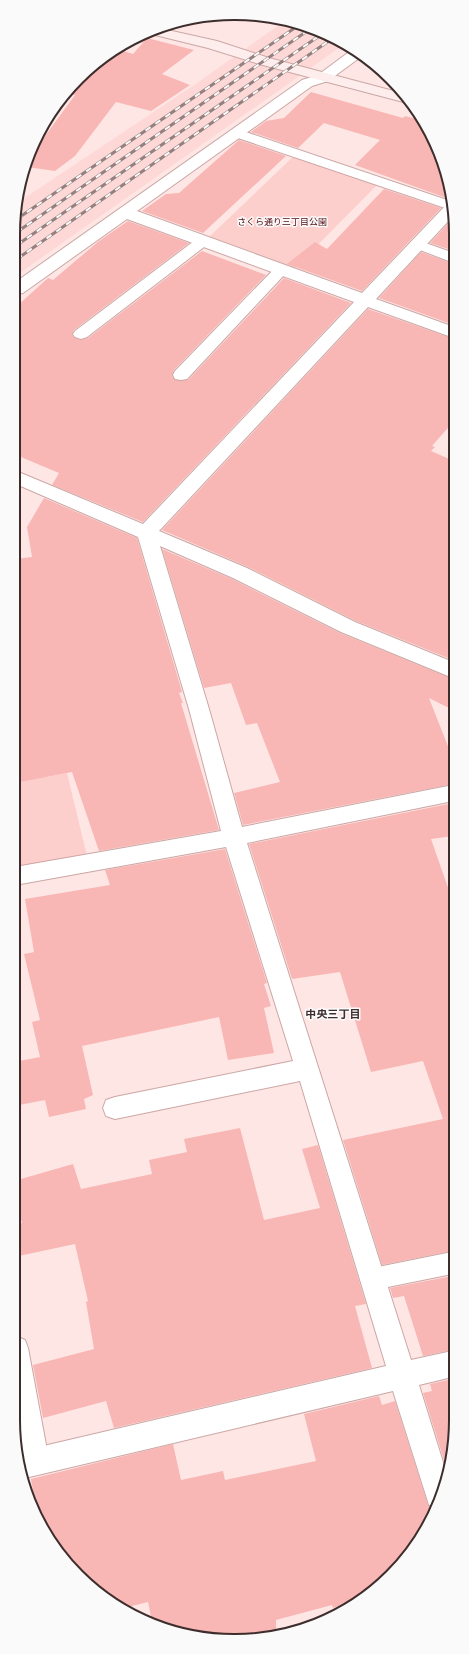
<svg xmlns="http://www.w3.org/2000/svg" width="469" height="1654" font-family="'Work Sans','Noto Sans JP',sans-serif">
<rect width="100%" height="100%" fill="#fee6e5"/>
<!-- built -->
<path fill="#fed8d6" d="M 286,20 L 346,43 L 17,275 L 17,203 L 197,83 Z"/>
<!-- green -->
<path fill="#fdcfcc" d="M 295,155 L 377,185 L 293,270 L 208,238 Z
M 67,773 L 87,856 L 15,869 L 15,777 L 47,777 Z"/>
<!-- building -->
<path fill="#f8b7b4" d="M 147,38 L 194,50 L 162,74 L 190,85 L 151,111 L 116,102 L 75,156 L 55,171 L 27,167 L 34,151 L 75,95 L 70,94 L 96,69 L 120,50 L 133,54 Z
M 311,92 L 403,118 L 405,116 L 421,120 L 439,150 L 452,200 L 355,165 L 380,140 L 324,123 L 298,148 L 251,132 L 266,121 L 284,118 Z
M 239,140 L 286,156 L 203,233 L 142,211 L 166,194 L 179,193 Z
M 384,189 L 441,208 L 362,291 L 287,264 L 315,242 L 327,249 Z
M 454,217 L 454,251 L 430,243 Z
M 128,221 L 189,243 L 74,330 L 72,335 L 75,338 L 81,340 L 88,338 L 202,251 L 266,275 L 174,370 L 172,376 L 175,380 L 188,380 L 284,278 L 351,303 L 143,522 L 52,485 L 59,473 L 16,455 L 17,306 L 48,278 L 53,280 L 99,241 Z
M 421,252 L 454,264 L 454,325 L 379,298 Z
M 368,309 L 454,339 L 454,421 L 432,446 L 435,447 L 431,451 L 454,461 L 453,660 L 356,621 L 248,567 L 162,530 Z
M 44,498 L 137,538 L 182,692 L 179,693 L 183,703 L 181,703 L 219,830 L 99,851 L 72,772 L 15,783 L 16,559 L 32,557 L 27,527 Z
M 162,549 L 232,579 L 340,633 L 453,679 L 453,710 L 429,698 L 453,759 L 453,784 L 243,825 L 234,793 L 280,782 L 257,723 L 246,725 L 231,683 L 204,688 Z
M 453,803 L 453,836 L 431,839 L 453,902 L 452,1251 L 382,1265 L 343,1140 L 443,1119 L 423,1061 L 371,1072 L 340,972 L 292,979 L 249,844 Z
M 225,849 L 267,983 L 264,984 L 271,1006 L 264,1008 L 274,1053 L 228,1060 L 219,1017 L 82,1046 L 93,1095 L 84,1099 L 86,1109 L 49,1117 L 45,1100 L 14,1106 L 14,1062 L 40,1057 L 32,1022 L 40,1020 L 24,954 L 34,952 L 25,899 L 110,885 L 105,870 Z
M 240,1128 L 264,1220 L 320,1208 L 302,1149 L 318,1145 L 366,1304 L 355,1306 L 372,1368 L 114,1428 L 106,1401 L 43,1418 L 33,1365 L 94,1349 L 86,1302 L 88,1301 L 75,1244 L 14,1257 L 14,1225 L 22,1223 L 14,1196 L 14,1181 L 73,1164 L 81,1189 L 152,1174 L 149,1160 L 187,1152 L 184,1139 Z
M 452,1276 L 452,1350 L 423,1356 L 404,1296 L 393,1298 L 390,1288 Z
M 452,1379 L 452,1462 L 448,1473 L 423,1393 L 432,1391 L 430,1384 Z
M 379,1396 L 382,1405 L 395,1401 L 428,1505 L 434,1508 L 426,1530 L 370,1595 L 333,1608 L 332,1605 L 276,1620 L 276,1633 L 220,1641 L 152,1622 L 148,1602 L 124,1608 L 68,1566 L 37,1516 L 31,1479 L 173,1444 L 181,1480 L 223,1471 L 225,1480 L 316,1461 L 304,1414 Z"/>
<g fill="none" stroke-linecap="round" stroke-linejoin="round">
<defs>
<path id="lane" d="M 237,129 L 453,202 L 454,211 L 232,136 L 230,133 L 232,130 Z
M 203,237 L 208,238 L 210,241 L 208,244 L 87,337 L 81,339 L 75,337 L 73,334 L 75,331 L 198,238 Z
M 417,240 L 454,253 L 454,263 L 412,247 L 410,244 L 412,241 Z
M 281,265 L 286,267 L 289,270 L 286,273 L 187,379 L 181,380 L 175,379 L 173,375 L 175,371 L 276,267 Z
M 452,1252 L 452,1274 L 373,1290 L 365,1287 L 361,1279 L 365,1271 L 373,1268 Z
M 16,1336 L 25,1340 L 28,1348 L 49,1461 L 45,1470 L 36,1474 L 27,1470 L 23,1461 L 13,1402 L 13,1337 Z"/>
<path id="street" d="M 353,49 L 362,56 L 328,81 L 312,86 L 137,211 L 362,293 L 448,203 L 453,201 L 454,215 L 376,299 L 454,327 L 454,338 L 368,307 L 159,531 L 247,568 L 355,622 L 453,662 L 453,678 L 341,632 L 233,578 L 160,546 L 209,709 L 242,827 L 453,785 L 453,801 L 247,843 L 411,1360 L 452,1351 L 452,1377 L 419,1385 L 447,1475 L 435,1507 L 429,1505 L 393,1391 L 25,1478 L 19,1452 L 22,1451 L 386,1366 L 300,1081 L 115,1119 L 106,1116 L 103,1108 L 106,1100 L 115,1097 L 293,1061 L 226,847 L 15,885 L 15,867 L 221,831 L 189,709 L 138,537 L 16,484 L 16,471 L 143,524 L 354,302 L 127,219 L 23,293 L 17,294 L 17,281 L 302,80 L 318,75 Z"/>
<path id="secondary" d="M 163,29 L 217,41 L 269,58 L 405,94 L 411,104 L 259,64 L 208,48 L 151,34 Z"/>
</defs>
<!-- lane casing -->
<use href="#lane" stroke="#cba7a5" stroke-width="2"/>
<!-- street casing -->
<use href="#street" stroke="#cba7a5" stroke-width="2"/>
<!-- secondary casing -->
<use href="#secondary" stroke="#cba7a5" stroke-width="2"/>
<!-- lane -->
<use href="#lane" fill="#fff" fill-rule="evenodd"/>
<!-- street -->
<use href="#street" fill="#fff" fill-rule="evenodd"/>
<!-- secondary -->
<use href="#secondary" fill="#fdeeed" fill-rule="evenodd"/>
<defs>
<path id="rail" d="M 17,219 L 299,25
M 17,232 L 310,29
M 17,245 L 322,34
M 17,259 L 333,38"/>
</defs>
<!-- rail casing -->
<use href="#rail" stroke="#93807f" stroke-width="3"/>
<!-- rail -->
<use href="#rail" stroke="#fafafa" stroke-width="2" stroke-dasharray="6" stroke-linecap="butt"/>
</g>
<g text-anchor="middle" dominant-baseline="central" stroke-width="3" stroke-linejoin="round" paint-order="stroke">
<!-- far-park labels -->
<g font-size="9" fill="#500b11" stroke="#fafafa">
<text x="282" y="222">さくら通り三丁目公園</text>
</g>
<!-- neighbourhood labels -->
<g font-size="11" font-weight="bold" fill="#3d2e2d" stroke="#fafafa">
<text x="333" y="1014">中央三丁目</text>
</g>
</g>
<!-- crop -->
<path d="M0 0H469V1654H0ZM234 20H235A214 214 0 0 1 449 234V1420A214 214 0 0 1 235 1634H234A214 214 0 0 1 20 1420V234A214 214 0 0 1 234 20Z" fill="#fafafa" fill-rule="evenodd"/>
<path fill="none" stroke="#3d2e2d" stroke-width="2" d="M234 20H235A214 214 0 0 1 449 234V1420A214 214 0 0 1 235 1634H234A214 214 0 0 1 20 1420V234A214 214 0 0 1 234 20Z"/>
</svg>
